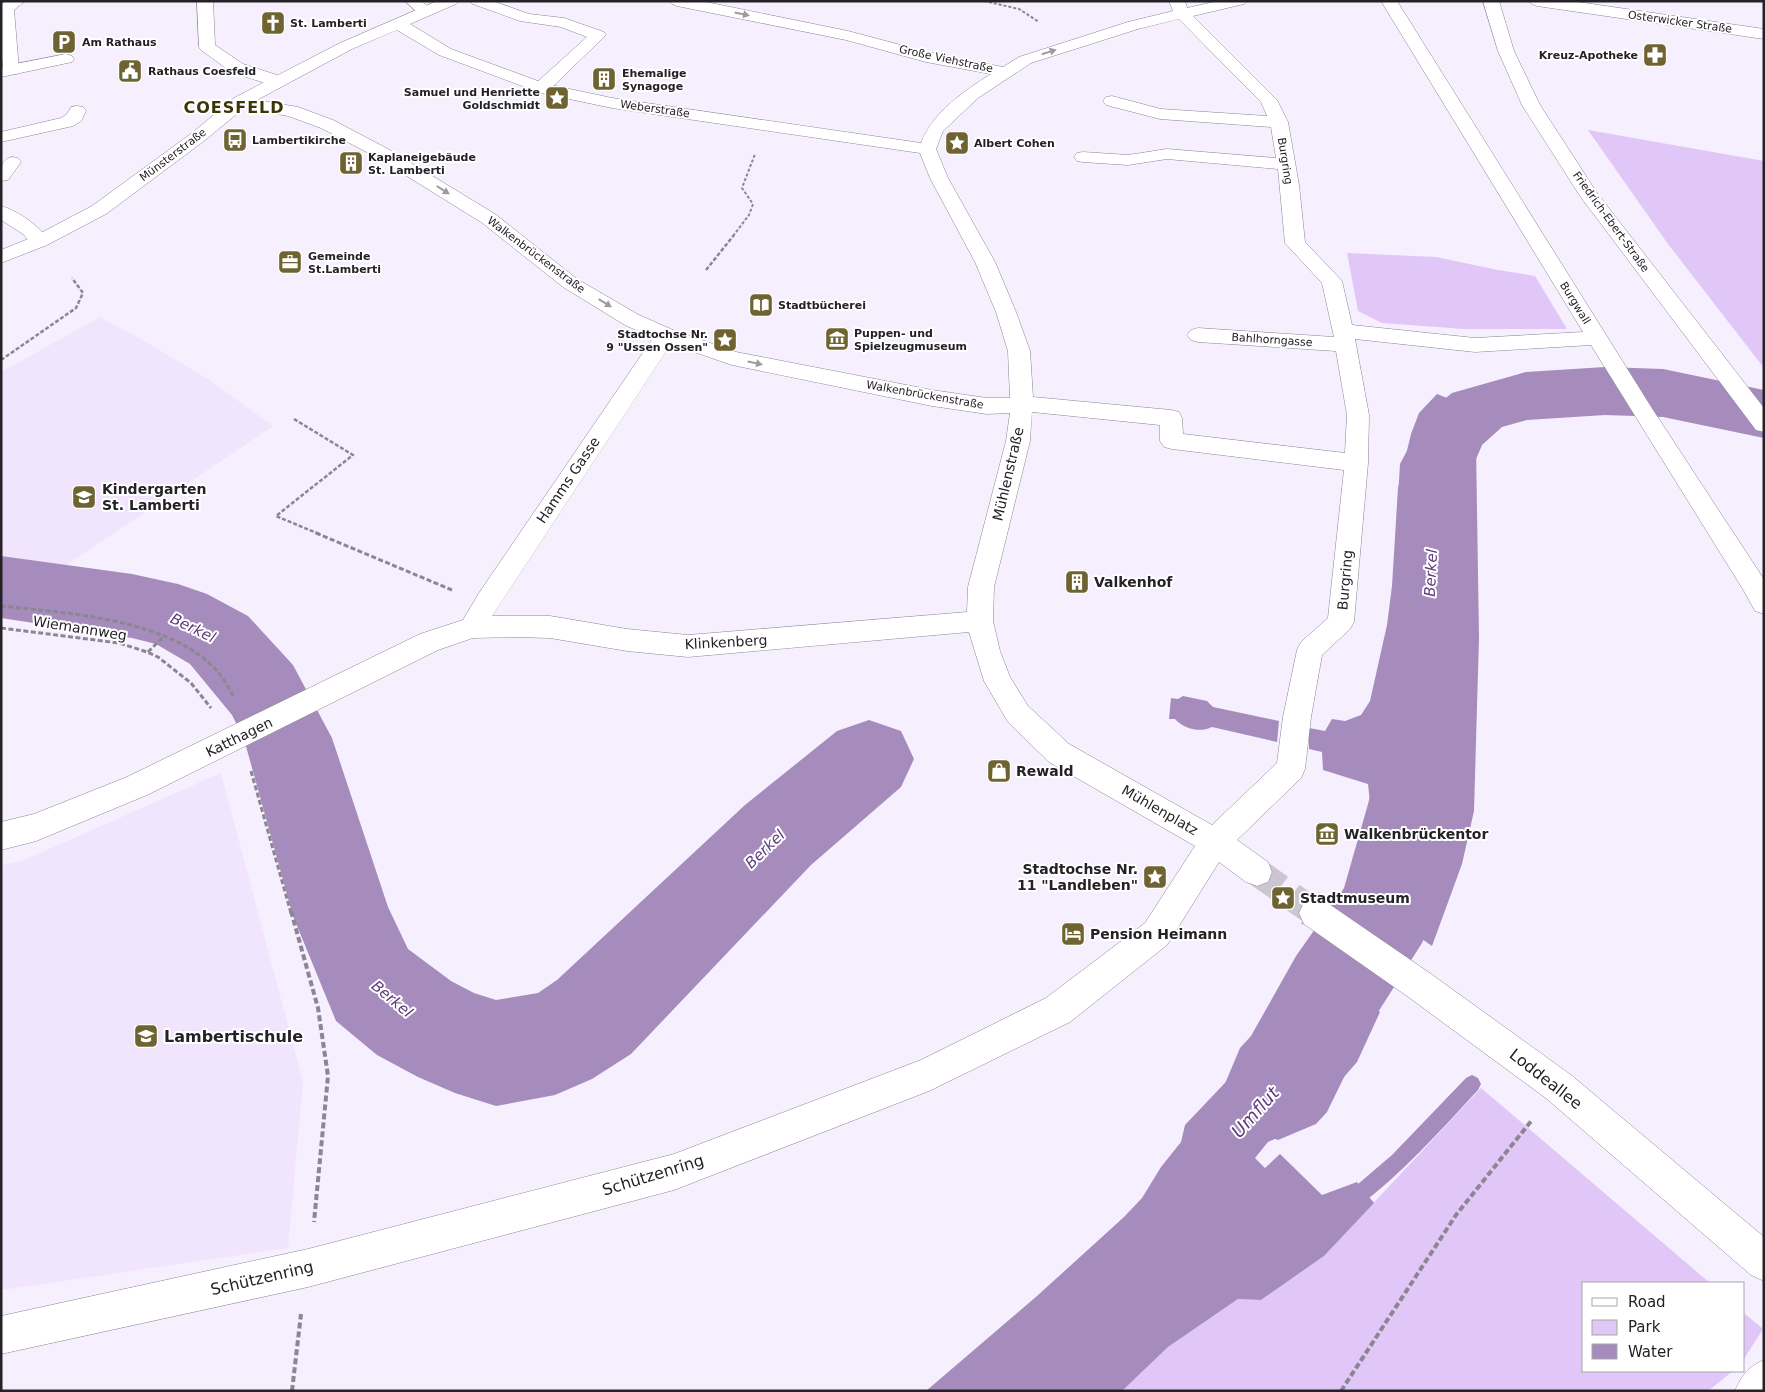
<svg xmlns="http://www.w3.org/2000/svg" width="1765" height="1392" font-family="'DejaVu Sans',sans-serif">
<rect width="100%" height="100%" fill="#f6effe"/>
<!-- built -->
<path fill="#f1e5fd" d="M 100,317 L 139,338 L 208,379 L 273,426 L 53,574 L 1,568 L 1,372 Z
M 221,773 L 303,1082 L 288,1248 L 1,1290 L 1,865 L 22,861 Z"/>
<!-- green -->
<path fill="#e0c7f8" d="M 1588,130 L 1764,161 L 1764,368 L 1668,244 Z
M 1347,253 L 1436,257 L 1498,270 L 1535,276 L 1567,329 L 1464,329 L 1382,323 L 1358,311 Z
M 1481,1088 L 1710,1283 L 1584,1283 L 1584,1371 L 1733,1371 L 1708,1391 L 1122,1391 L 1168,1347 L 1238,1299 L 1261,1300 L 1324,1256 Z
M 1744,1313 L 1763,1329 L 1744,1359 Z"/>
<!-- water -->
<path fill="#a58cbd" d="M 1437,394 L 1477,410 L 1490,426 L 1480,434 L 1476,445 L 1479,638 L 1474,811 L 1462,864 L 1432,946 L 1348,888 L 1359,858 L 1366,860 L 1367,853 L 1360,850 L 1371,811 L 1378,812 L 1377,805 L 1370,803 L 1368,784 L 1323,770 L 1322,752 L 1309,749 L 1309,728 L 1325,731 L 1332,719 L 1345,721 L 1361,715 L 1370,701 L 1387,625 L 1392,586 L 1398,488 L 1411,434 L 1419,413 Z
M 1183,696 L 1207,701 L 1213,707 L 1279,721 L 1277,742 L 1212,727 C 1200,733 1184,729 1175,719 L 1169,719 L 1171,698 L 1178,699 Z
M 1301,957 L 1380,1012 L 1357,1062 L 1330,1093 L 1277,1138 L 1268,1142 L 1255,1158 L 1265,1168 L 1280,1154 L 1322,1195 L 1357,1182 L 1374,1203 L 1324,1256 L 1261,1300 L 1238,1299 L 1168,1347 L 1122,1391 L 926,1391 L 1037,1296 L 1124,1217 L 1142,1198 L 1161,1167 L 1181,1142 L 1185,1125 L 1260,1046 L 1273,1028 Z"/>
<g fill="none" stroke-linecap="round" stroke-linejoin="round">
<!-- stream -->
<path fill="#a58cbd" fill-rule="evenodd" d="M 1472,1075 L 1478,1078 L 1481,1084 L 1478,1090 C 1439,1132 1402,1174 1356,1208 L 1350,1211 L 1344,1208 L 1341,1202 L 1344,1196 L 1392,1155 L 1466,1078 Z"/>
<!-- river -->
<path fill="#a58cbd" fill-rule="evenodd" d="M 1605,367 L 1663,369 L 1764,390 L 1764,438 L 1663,417 L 1605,415 L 1527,420 L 1502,427 L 1482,445 L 1474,464 L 1473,515 L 1462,535 L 1435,543 L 1408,535 L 1397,515 L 1400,464 L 1427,413 L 1452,393 L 1526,372 Z
M 1,556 L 132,574 L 178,584 L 207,594 L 248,616 L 293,665 L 332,738 L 388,907 L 408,949 L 451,981 L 474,993 L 496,1000 L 538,993 L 557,980 L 745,805 L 837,731 L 869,720 L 901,731 L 914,759 L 901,787 L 811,865 L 631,1054 L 592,1079 L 555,1095 L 496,1106 L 455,1093 L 418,1077 L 377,1055 L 336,1021 L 293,916 L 244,739 L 232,715 L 190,664 L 156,644 L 132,638 L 1,618 Z
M 1416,756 L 1448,768 L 1462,797 L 1436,910 L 1422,943 L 1368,1028 L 1327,1112 L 1316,1124 L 1278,1140 L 1240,1124 L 1224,1086 L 1240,1048 L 1251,1036 L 1296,956 L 1344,888 L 1370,797 L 1384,768 Z"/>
<!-- minor-tunnel-far1 -->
<path stroke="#ccc6d3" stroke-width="28" stroke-dasharray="28 14" stroke-linecap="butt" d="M 1257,872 L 1315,913"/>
<!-- minor-tunnel -->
<path stroke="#ccc6d3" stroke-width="35" stroke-dasharray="35 18" stroke-linecap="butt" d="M 1313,911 L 1315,913"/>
<defs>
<path id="service" d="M 470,1 L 493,1 L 529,14 L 564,18 L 604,32 L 606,35 L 547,92 L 535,92 L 533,88 L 535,84 L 587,37 L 561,27 L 520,21 L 473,4 Z
M 66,54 L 72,56 L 74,59 L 72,62 L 1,77 L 1,67 Z
M 77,106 L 83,107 L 86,111 L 81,121 L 73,126 L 1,142 L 1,132 L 61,118 L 67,114 L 71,107 Z
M 12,157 L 18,158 L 21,162 L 8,180 L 1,181 C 1,170 0,160 12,157 Z
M 1,206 C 19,211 39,226 50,241 L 47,245 L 40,247 L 33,245 L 23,234 L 1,220 Z"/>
<path id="pedestrian" d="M 6,1 L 25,1 L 14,10 L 19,70 L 17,74 L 5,74 C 0,63 1,19 1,4 Z
M 197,1 L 213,1 L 215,45 L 243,64 L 283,77 L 285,81 L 283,85 L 271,85 L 231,72 L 201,50 L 199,47 Z
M 405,1 L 422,1 L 432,11 L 429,14 L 419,14 Z"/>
<path id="minor" d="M 437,1 L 459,1 L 456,4 L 410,24 L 451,49 L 546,84 L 612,98 L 921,143 C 933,112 964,91 991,74 L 926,62 L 846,40 L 677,6 L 672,4 L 669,1 L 701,1 L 848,31 L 927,52 L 1003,67 L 1019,57 L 1128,22 L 1173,11 L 1169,1 L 1185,1 L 1187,8 L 1218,1 L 1247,1 L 1244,4 L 1193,16 L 1277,100 L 1288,122 L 1299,185 L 1305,242 L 1342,281 L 1352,325 L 1475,338 L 1583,332 L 1381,1 L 1397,1 L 1653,410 L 1763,578 L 1764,614 L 1755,611 L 1744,591 L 1591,345 L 1475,352 L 1355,339 L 1369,415 L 1368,463 L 1354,622 L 1350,629 L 1322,655 L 1311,717 L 1305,769 L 1301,778 L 1237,840 L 1268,862 L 1272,872 L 1268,882 L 1257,886 L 1246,882 L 1219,862 L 1167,945 L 1070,1022 L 929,1091 L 674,1190 L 308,1287 L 1,1354 L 1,1316 L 308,1249 L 674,1154 L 921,1060 L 1046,998 L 1145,923 L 1195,846 L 1049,762 L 1008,722 L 984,681 L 969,632 L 688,657 L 627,651 L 550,638 L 516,637 L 473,638 L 438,650 L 147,795 L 36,841 L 1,850 L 1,822 L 34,814 L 127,777 L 420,634 L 463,620 L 479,593 L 653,338 L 625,325 L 563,287 L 481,222 L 376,157 L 321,128 L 288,116 L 244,108 L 204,141 L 106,214 L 47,245 L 1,263 L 1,250 L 33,237 L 92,206 L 192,133 L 234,98 L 340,43 ZM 1179,19 L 1261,102 L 1267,116 L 1161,109 L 1112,96 L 1106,97 L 1103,101 L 1106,105 L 1160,119 L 1271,127 L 1276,158 L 1167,149 L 1128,155 L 1083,152 L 1077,153 L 1074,157 L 1077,161 L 1083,162 L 1128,165 L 1167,159 L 1278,169 L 1285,243 L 1322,283 L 1334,337 L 1198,328 L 1191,330 L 1187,335 L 1191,340 L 1198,342 L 1336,351 L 1347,415 L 1345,453 L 1183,434 L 1182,418 L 1179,412 L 1171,410 L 1033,397 L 1030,351 L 1016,312 L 995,262 L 948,178 L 936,149 L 943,131 L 978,98 L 1031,63 L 1138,29 ZM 397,30 L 439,55 L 541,93 L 612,108 L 920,153 L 930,178 L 975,262 L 996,312 L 1008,351 L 1010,398 L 987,398 L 932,390 L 736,352 L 673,330 L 639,315 L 577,279 L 495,214 L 388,149 L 333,120 L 298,107 L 257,100 L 352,49 ZM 671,344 L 732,365 L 932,406 L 987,414 L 1010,413 L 1006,441 L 968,587 L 967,612 L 688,635 L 627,629 L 550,616 L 492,616 ZM 1032,412 L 1160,425 L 1160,441 L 1164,447 L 1172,449 L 1344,470 L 1328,618 L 1301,642 L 1297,650 L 1283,717 L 1277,763 L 1212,825 L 1069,744 L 1028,706 L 1010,677 L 1000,651 L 993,621 L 994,587 L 1030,441 Z
M 1529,1 L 1571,1 L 1764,29 L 1764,39 L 1537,6 L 1532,4 Z
M 1315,898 L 1326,902 L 1431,974 L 1571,1075 L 1764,1237 L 1764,1281 L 1751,1275 L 1547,1099 L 1407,996 L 1304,924 L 1299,913 L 1304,902 Z
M 1764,1360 L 1764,1391 L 1735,1391 C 1742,1375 1748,1367 1764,1360 Z"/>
<path id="secondary" d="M 1483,1 L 1499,1 L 1514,51 L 1540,105 L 1597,193 L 1764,408 L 1764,432 L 1756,430 L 1580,196 L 1522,105 L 1498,51 Z"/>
</defs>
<!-- service casing -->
<use href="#service" stroke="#8b8493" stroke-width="1"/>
<!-- pedestrian casing -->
<use href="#pedestrian" stroke="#8b8493" stroke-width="1"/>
<!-- minor casing -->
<use href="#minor" stroke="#8b8493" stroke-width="1"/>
<!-- secondary casing -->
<use href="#secondary" stroke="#8b8493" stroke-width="1"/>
<!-- path-far3 -->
<path stroke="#8b8691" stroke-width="2" stroke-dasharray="3 2" stroke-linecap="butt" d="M 984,1 L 1019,9 L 1039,22
M 733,236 L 749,215 L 753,204 L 742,188 L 755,154"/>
<!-- path-far2 -->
<path stroke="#8b8691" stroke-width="2.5" stroke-dasharray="4 2" stroke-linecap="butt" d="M 706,270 L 734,235
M 1,360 L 76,308 L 83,293 L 72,278
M 294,419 L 353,455 L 276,516 L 319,534"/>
<!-- path-far1 -->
<path stroke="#8b8691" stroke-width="3" stroke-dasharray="5 2.5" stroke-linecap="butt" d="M 316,533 L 452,590
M 1,606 C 67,613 171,619 217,671 C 224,679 229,689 234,697
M 1,628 L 119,643 L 147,652 L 158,657 L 191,683 L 211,708
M 148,652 L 163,637
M 251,771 L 291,913"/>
<!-- path -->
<path stroke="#8b8691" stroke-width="4" stroke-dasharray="6 3" stroke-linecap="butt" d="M 291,911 L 318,1008 L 328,1076 L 314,1222
M 292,1391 L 301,1314
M 1341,1391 L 1456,1215 L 1532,1120"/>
<!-- service -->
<use href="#service" fill="#fff" fill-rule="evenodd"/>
<!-- pedestrian -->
<use href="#pedestrian" fill="#fff" fill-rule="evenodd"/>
<!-- minor -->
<use href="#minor" fill="#fff" fill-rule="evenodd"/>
<!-- secondary -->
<use href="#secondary" fill="#fff" fill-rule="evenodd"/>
</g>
<!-- one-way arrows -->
<defs><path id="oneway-solid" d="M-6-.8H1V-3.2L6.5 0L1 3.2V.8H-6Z" transform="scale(1.25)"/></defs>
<g fill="#9c9b9e">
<use href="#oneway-solid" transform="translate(742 14) rotate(12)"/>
<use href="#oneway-solid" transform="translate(1049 52) rotate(-18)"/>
<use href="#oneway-solid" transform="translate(443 190) rotate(32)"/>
<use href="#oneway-solid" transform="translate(605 303) rotate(31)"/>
<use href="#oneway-solid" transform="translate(755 363) rotate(12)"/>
</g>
<!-- icons -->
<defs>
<symbol id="church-square" viewBox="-11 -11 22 22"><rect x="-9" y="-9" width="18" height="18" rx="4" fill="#6f6431" stroke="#fff"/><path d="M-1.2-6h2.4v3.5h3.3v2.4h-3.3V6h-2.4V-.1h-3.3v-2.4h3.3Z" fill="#fff"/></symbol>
<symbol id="parking-square" viewBox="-11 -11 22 22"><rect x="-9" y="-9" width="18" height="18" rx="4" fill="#6f6431" stroke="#fff"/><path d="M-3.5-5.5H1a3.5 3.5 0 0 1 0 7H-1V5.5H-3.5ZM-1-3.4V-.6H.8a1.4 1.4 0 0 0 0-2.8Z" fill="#fff"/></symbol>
<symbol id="pharmacy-square" viewBox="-11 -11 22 22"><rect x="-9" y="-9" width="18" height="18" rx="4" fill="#6f6431" stroke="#fff"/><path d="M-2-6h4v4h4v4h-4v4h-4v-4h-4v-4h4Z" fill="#fff"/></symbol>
<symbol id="civic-square" viewBox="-11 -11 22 22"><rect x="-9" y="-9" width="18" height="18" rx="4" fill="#6f6431" stroke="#fff"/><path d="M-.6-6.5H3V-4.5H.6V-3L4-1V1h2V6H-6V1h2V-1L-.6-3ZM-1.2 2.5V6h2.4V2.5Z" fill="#fff"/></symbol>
<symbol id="building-square" viewBox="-11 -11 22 22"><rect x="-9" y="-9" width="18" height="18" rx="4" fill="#6f6431" stroke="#fff"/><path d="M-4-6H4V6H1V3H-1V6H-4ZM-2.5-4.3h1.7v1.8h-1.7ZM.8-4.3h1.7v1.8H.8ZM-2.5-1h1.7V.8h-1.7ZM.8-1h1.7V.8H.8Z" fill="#fff"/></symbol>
<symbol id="sight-square" viewBox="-11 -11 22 22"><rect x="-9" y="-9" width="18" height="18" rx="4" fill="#6f6431" stroke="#fff"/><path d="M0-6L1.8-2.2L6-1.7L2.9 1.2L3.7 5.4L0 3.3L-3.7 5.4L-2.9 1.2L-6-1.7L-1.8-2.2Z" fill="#fff"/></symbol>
<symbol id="bus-square" viewBox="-11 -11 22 22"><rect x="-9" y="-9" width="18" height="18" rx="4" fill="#6f6431" stroke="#fff"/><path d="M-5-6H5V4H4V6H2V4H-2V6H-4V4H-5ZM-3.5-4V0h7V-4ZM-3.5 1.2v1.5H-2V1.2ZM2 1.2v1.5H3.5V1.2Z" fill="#fff"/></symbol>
<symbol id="office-square" viewBox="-11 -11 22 22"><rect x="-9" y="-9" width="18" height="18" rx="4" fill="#6f6431" stroke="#fff"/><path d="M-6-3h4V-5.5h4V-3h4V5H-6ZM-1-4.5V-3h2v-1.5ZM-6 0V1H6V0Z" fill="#fff"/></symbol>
<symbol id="library-square" viewBox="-11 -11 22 22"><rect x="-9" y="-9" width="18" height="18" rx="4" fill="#6f6431" stroke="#fff"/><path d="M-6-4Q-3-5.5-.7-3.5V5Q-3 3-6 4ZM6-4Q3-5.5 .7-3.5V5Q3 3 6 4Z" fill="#fff"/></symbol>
<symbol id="museum-square" viewBox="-11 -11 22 22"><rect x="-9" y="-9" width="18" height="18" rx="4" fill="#6f6431" stroke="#fff"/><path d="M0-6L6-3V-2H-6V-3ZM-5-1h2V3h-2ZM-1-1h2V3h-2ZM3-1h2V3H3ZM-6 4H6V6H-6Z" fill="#fff"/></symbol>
<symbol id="school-square" viewBox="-11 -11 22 22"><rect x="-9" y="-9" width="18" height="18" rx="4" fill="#6f6431" stroke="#fff"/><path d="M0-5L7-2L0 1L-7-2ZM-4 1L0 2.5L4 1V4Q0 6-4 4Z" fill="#fff"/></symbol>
<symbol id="shop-square" viewBox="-11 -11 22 22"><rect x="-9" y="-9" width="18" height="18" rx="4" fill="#6f6431" stroke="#fff"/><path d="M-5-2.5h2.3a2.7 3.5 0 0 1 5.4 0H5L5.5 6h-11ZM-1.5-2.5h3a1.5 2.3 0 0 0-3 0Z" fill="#fff"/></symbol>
<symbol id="hotel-square" viewBox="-11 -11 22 22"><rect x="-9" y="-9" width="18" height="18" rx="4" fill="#6f6431" stroke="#fff"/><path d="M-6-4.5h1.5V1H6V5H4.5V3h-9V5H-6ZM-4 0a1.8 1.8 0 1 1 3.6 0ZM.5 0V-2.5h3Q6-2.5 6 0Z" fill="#fff"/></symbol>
</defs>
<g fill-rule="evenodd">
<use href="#church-square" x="259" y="9" width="28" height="28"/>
<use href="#parking-square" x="50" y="28" width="28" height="28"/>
<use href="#pharmacy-square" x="1641" y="41" width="28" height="28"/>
<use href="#civic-square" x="116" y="57" width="28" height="28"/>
<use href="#building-square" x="590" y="65" width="28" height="28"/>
<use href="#sight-square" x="543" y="84" width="28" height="28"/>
<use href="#bus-square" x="221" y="126" width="28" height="28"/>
<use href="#sight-square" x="943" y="129" width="28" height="28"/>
<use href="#building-square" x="337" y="149" width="28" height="28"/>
<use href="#office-square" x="276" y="248" width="28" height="28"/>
<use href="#library-square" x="747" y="291" width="28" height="28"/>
<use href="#museum-square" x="823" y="325" width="28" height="28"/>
<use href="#sight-square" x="711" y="326" width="28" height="28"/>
<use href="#school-square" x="70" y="483" width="28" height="28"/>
<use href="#building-square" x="1063" y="568" width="28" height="28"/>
<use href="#shop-square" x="985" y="757" width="28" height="28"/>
<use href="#museum-square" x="1313" y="820" width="28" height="28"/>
<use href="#sight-square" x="1141" y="863" width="28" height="28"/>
<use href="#sight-square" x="1269" y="884" width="28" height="28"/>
<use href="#hotel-square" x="1059" y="920" width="28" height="28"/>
<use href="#school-square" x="132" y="1022" width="28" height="28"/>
</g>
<g text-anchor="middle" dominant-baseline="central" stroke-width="4" stroke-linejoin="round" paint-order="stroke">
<!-- far-street labels -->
<g font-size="11" fill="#242127" stroke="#fff">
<text transform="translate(1680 22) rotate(8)">Osterwicker Straße</text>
<text transform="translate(946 59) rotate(12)">Große Viehstraße</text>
<text transform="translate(655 109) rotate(8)">Weberstraße</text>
<text transform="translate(173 155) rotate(-37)">Münsterstraße</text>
<text transform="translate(1285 161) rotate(81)">Burgring</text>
<text transform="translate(1611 222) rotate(54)">Friedrich-Ebert-Straße</text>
<text transform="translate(536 255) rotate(37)">Walkenbrückenstraße</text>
<text transform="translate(1575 303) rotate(58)">Burgwall</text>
<text transform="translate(1272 340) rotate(4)">Bahlhorngasse</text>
<text transform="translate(925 395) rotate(10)">Walkenbrückenstraße</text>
</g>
<!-- far-poi labels -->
<g font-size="11" font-weight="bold" fill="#242127" stroke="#fff" text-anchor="start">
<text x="290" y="23">St. Lamberti</text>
<text x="82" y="42">Am Rathaus</text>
<text x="1638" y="55" text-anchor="end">Kreuz-Apotheke</text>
<text x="148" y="71">Rathaus Coesfeld</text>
<text x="622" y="73">Ehemalige<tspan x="622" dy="13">Synagoge</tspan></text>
<text x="540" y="92" text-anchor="end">Samuel und Henriette<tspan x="540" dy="13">Goldschmidt</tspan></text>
<text x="252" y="140">Lambertikirche</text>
<text x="974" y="143">Albert Cohen</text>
<text x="368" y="157">Kaplaneigebäude<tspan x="368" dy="13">St. Lamberti</tspan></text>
<text x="308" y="256">Gemeinde<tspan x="308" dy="13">St.Lamberti</tspan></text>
<text x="778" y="305">Stadtbücherei</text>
<text x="854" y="333">Puppen- und<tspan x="854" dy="13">Spielzeugmuseum</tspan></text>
<text x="708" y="334" text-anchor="end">Stadtochse Nr.<tspan x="708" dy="13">9 "Ussen Ossen"</tspan></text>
</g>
<!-- street labels -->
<g font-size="14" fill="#242127" stroke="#fff">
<text transform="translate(1008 474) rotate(-77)">Mühlenstraße</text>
<text transform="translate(568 480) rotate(-56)">Hamms Gasse</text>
<text transform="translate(1345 580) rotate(-85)">Burgring</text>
<text transform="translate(80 628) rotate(9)">Wiemannweg</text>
<text transform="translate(726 642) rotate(-3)">Klinkenberg</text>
<text transform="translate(239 737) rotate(-26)">Katthagen</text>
<text transform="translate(1160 810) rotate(30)">Mühlenplatz</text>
</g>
<!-- poi labels -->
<g font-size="14" font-weight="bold" fill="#242127" stroke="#fff" text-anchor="start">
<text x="102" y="489">Kindergarten<tspan x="102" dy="16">St. Lamberti</tspan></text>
<text x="1094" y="582">Valkenhof</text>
<text x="1016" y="771">Rewald</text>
<text x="1344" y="834">Walkenbrückentor</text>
<text x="1138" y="869" text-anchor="end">Stadtochse Nr.<tspan x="1138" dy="16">11 "Landleben"</tspan></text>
<text x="1300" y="898">Stadtmuseum</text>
<text x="1090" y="934">Pension Heimann</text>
</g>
<!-- water labels -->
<g font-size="15" font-style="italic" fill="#5e3b7a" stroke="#fff">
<text transform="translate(1431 573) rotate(-87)">Berkel</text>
<text transform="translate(193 628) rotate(26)">Berkel</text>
<text transform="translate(765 849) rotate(-44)">Berkel</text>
<text transform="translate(392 999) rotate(40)">Berkel</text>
</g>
<!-- far-district labels -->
<g font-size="16" font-weight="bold" letter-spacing="1" fill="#3d3509" stroke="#fff">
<text x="234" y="107">COESFELD</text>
</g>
<!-- near-poi labels -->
<g font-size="16" font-weight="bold" fill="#242127" stroke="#fff" text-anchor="start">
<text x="164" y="1036">Lambertischule</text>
</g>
<!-- near-street labels -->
<g font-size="16" fill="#242127" stroke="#fff">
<text transform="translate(1546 1079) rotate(38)">Loddeallee</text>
<text transform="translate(653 1175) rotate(-17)">Schützenring</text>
<text transform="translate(262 1278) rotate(-13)">Schützenring</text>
</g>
<!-- near-water labels -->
<g font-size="18" font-style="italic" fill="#5e3b7a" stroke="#fff">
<text transform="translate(1255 1112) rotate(-48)">Umflut</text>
</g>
</g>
<!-- border -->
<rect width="1765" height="1392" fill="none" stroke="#242127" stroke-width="5"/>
<!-- legend -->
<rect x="1582" y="1282" width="162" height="90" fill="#ffffff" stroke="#a7a6a9"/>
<rect x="1592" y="1298" width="25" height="8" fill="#ffffff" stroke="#a7a6a9"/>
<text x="1628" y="1307" font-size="15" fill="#242127">Road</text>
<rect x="1592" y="1320" width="25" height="15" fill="#e0c7f8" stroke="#a7a6a9"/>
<text x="1628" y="1332" font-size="15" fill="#242127">Park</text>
<rect x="1592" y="1344" width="25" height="15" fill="#a58cbd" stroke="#a7a6a9"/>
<text x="1628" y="1357" font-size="15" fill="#242127">Water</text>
</svg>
